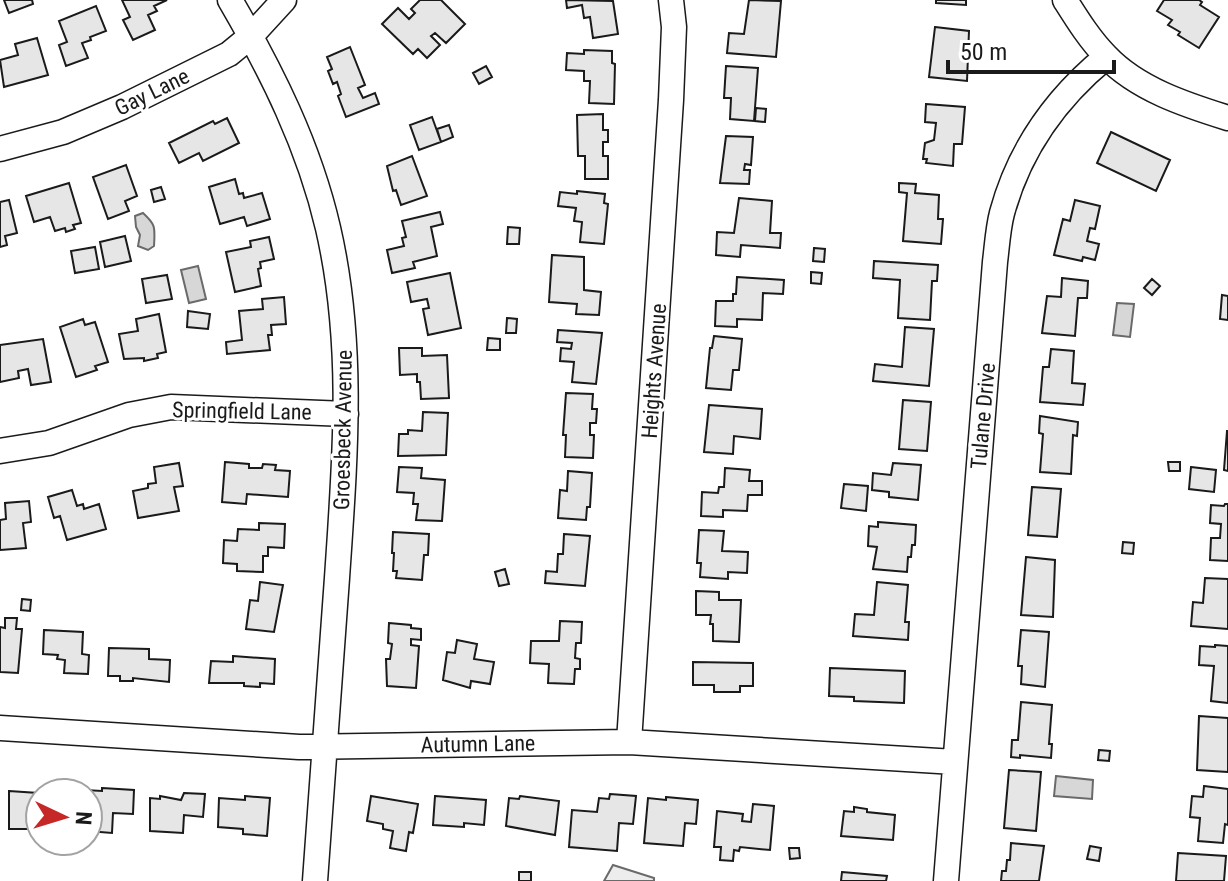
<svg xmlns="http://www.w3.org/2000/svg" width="1228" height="881" font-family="'Roboto Condensed',sans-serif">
<rect width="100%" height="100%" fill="#fff"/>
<!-- built -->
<path fill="#ededed" stroke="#6a6a6a" stroke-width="2" d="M 613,865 L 654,878 L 654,881 L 604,881 Z"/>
<!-- water -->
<path fill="#d7d7d7" stroke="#6a6a6a" stroke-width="2" d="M 143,213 C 156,225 155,227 154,246 L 148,250 L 138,246 L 140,235 L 136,227 L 135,216 Z
M 198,266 L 206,299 L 189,303 L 181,270 Z
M 1117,303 L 1134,304 L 1130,337 L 1113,335 Z
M 1056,776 L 1093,780 L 1092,799 L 1054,796 Z"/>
<!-- building -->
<path fill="#e6e6e6" stroke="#1a1a1a" stroke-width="2" d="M 4,0 L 32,0 L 33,4 L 9,13 Z
M 122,0 L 167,0 L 154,6 L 157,11 L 148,15 L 155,30 L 133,40 L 123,20 L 130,17 Z
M 420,0 L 441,0 L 465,24 L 446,43 L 435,33 L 431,36 L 440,45 L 427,58 L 418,49 L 413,54 L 382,24 L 398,8 L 409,19 L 415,13 L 411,9 Z
M 566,0 L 613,1 L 618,34 L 593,38 L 590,17 L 584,18 L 582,5 L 567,8 Z
M 749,0 L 781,1 L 776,57 L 727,53 L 729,33 L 744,34 Z
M 936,0 L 966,0 L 966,5 L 936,3 Z
M 1164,0 L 1199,0 L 1202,2 L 1200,5 L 1219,17 L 1199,48 L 1178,35 L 1180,32 L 1168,25 L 1172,20 L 1157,11 Z
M 96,6 L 106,31 L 90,37 L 91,40 L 82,43 L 88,58 L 66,66 L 59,45 L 67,42 L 59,21 Z
M 935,27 L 969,31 L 967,81 L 929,77 Z
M 37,38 L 48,75 L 4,87 L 0,60 L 18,55 L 15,44 Z
M 350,47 L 365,85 L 358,88 L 363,98 L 375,93 L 379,104 L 346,117 L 338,96 L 341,94 L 337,82 L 333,84 L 328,71 L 332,69 L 327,57 Z
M 584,50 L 612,51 L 612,63 L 615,64 L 614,104 L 589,103 L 590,81 L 584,81 L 584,71 L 566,70 L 567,53 L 584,54 Z
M 486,66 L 492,77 L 479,84 L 473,73 Z
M 726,66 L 758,68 L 754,121 L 730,119 L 731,98 L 724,98 Z
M 926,104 L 965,107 L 962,144 L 954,144 L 953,166 L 926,163 L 927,159 L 923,159 L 925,143 L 934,140 L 936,123 L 925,122 Z
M 756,108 L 766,109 L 765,122 L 755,121 Z
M 603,114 L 603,130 L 608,130 L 608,142 L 603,142 L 603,156 L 608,156 L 608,179 L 585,179 L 585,156 L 578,156 L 577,115 Z
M 432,117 L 441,142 L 419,150 L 410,125 Z
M 227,118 L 239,143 L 203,161 L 199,153 L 179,163 L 169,143 L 213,121 L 215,124 Z
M 449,125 L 453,137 L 441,142 L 437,129 Z
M 1111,132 L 1170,160 L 1156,191 L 1097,163 Z
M 726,136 L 753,137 L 751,165 L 745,164 L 744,170 L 750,170 L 749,184 L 720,183 Z
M 412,156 L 427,196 L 401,205 L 396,190 L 393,191 L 387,166 Z
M 126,165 L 137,196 L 125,201 L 129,211 L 108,219 L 93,177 Z
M 235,179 L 239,194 L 243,193 L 244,198 L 262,193 L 270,219 L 247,226 L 244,217 L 220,224 L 209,187 Z
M 69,183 L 81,223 L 73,225 L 75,229 L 66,232 L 65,228 L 55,231 L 50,217 L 34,222 L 26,196 Z
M 899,183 L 916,184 L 915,193 L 939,195 L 938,219 L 943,219 L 941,244 L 903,241 L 907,193 L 899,192 Z
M 161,187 L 165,199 L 154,202 L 151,190 Z
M 577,191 L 605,194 L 604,203 L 608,204 L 604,244 L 580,242 L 582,222 L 574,221 L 576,208 L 558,206 L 560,192 L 577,194 Z
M 739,198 L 772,201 L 770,233 L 781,233 L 780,248 L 741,245 L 740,257 L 716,255 L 717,232 L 734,233 Z
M 9,200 L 17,233 L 5,236 L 7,245 L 0,247 L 0,202 Z
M 1075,200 L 1100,206 L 1095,229 L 1090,228 L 1087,241 L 1099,244 L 1095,260 L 1083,257 L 1082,261 L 1054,255 L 1063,219 L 1070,221 Z
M 440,212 L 443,224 L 431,227 L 437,256 L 413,262 L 415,268 L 392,273 L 387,250 L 404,246 L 402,238 L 406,237 L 402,221 Z
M 508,227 L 520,228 L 519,244 L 507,244 Z
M 125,236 L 131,261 L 105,267 L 100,242 Z
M 269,237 L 274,259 L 260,262 L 261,268 L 258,269 L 261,286 L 235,292 L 226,252 L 251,247 L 250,241 Z
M 95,247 L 99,269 L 75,273 L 71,251 Z
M 814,248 L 825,249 L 824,262 L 813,261 Z
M 552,255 L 584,257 L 584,290 L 601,292 L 599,315 L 576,314 L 577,304 L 549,302 Z
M 874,261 L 938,265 L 937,281 L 932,281 L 930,320 L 898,318 L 900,280 L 873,278 Z
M 811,272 L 822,273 L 821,284 L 811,283 Z
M 450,273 L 461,328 L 428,335 L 423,309 L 429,308 L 427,299 L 411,302 L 407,282 Z
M 167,275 L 172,299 L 146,303 L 142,279 Z
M 737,277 L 784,280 L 783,294 L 763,293 L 762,320 L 737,319 L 737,327 L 715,326 L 716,301 L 733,301 L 733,294 L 736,294 Z
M 1062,278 L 1088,281 L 1087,298 L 1078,298 L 1075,336 L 1042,333 L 1047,296 L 1061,297 Z
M 1152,279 L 1160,286 L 1152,295 L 1144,288 Z
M 1222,295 L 1228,296 L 1228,320 L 1220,319 Z
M 284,297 L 286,324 L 271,325 L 272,335 L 268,335 L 270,350 L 227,354 L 226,342 L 242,340 L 239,311 L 263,309 L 262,299 Z
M 188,311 L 210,314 L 208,329 L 187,327 Z
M 159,314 L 166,352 L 157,354 L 158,358 L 144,361 L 144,358 L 124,359 L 119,334 L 138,331 L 136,319 Z
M 507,318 L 517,319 L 516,333 L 506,333 Z
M 83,319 L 85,325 L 95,322 L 108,362 L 95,366 L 97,370 L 76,377 L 60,327 Z
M 905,327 L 934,329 L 929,386 L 873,381 L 875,364 L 902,367 Z
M 558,330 L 602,333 L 596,384 L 572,382 L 574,362 L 560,361 L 561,348 L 571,349 L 572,343 L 557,342 Z
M 714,336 L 742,339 L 739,370 L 733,370 L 731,390 L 706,388 L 710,348 L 712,348 Z
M 488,338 L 500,339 L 500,350 L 487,350 Z
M 43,339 L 51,382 L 31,385 L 28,369 L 18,371 L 19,378 L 0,382 L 0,345 Z
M 399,348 L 422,348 L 422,356 L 447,355 L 449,398 L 421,399 L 420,382 L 417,382 L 417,374 L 400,375 Z
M 1051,349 L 1074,351 L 1072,383 L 1085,384 L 1083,405 L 1040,402 L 1043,367 L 1049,367 Z
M 566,393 L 593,394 L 592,409 L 597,409 L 596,423 L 590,423 L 590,435 L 594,435 L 593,458 L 565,457 L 566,435 L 563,435 Z
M 903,400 L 931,402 L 927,451 L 899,449 Z
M 709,405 L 762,409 L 760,439 L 734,436 L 733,454 L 704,452 Z
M 423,412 L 448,413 L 446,455 L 398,456 L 399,434 L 408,434 L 408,430 L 422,431 Z
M 1040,416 L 1078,422 L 1077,436 L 1073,435 L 1071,474 L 1040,472 L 1043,434 L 1039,433 Z
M 1227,431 L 1228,431 L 1228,471 L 1224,470 Z
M 225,462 L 249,464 L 249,468 L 262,468 L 263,464 L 276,465 L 275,470 L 290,471 L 288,497 L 247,494 L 246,504 L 222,502 Z
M 1168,462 L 1180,462 L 1180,471 L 1169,471 Z
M 179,463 L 183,486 L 174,487 L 179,511 L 138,518 L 133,491 L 148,488 L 148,484 L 156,483 L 154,467 Z
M 893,463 L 921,465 L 918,500 L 889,497 L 889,492 L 872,490 L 873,473 L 891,475 Z
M 399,467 L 422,468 L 421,478 L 445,480 L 442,521 L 416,520 L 418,504 L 413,504 L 414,493 L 397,492 Z
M 1191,467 L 1216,470 L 1214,492 L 1189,489 Z
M 725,468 L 750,470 L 749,481 L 762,481 L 762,495 L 748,495 L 747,511 L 723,510 L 723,517 L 701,516 L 702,492 L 718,493 L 719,487 L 724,487 Z
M 568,471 L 592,473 L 590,507 L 587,507 L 586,520 L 558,518 L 560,490 L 567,491 Z
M 844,484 L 868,486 L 866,511 L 841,508 Z
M 1032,487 L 1061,489 L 1057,537 L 1028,535 Z
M 72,490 L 77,506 L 83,504 L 84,509 L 99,504 L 106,529 L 67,540 L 60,516 L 54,518 L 48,497 Z
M 29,501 L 31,522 L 23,523 L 26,548 L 0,550 L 0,520 L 6,519 L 5,503 Z
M 1225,504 L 1228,504 L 1228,561 L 1210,560 L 1211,538 L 1220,538 L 1221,524 L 1210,523 L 1211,505 L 1224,506 Z
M 878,522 L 916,525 L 915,545 L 912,545 L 911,557 L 908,557 L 907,572 L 873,569 L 877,547 L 868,546 L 869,526 L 878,527 Z
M 259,523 L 285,524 L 284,548 L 268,547 L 268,556 L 263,556 L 263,572 L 237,571 L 237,564 L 223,563 L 224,540 L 237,541 L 238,529 L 259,530 Z
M 699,530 L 724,531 L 722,551 L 748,552 L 747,573 L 728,572 L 728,579 L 700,577 L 701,563 L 697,563 Z
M 393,532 L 429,534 L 428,555 L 424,555 L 422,580 L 396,578 L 397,571 L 393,571 L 394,553 L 392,553 Z
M 564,534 L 590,536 L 585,586 L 545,583 L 546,571 L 557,572 L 558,554 L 563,554 Z
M 1123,542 L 1134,543 L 1133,554 L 1122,553 Z
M 1026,557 L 1055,560 L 1053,617 L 1021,615 Z
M 505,569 L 509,584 L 499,586 L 495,572 Z
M 1205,578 L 1228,579 L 1228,629 L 1191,626 L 1193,602 L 1203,603 Z
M 260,582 L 283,585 L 274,632 L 246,629 L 250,600 L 258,601 Z
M 877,582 L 908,585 L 905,622 L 909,622 L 908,640 L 853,636 L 855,614 L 874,615 Z
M 696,591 L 719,592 L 719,600 L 741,600 L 739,642 L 713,641 L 713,624 L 710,624 L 711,615 L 696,615 Z
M 22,599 L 31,600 L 30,611 L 21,610 Z
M 5,618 L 17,618 L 16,629 L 22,629 L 18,673 L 0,672 L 0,627 L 5,628 Z
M 560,621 L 582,622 L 581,643 L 576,643 L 575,658 L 580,659 L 580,669 L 575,669 L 574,684 L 548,683 L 549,664 L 530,663 L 531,641 L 559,641 Z
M 389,623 L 411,625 L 411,628 L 421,629 L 421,640 L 411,639 L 411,645 L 419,646 L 416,688 L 387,686 L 386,659 L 390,659 L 392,644 L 388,643 Z
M 44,630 L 83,632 L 82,654 L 89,655 L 88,674 L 64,673 L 65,660 L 57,659 L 58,655 L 43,654 Z
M 1021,630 L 1049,632 L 1045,687 L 1021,684 L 1022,666 L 1018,666 Z
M 457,640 L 477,644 L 474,659 L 494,662 L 490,684 L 471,681 L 470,688 L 443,680 L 447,652 L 455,653 Z
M 1215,645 L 1228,646 L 1228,703 L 1211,701 L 1214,666 L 1199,665 L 1200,646 L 1215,647 Z
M 109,648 L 149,649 L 149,659 L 170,660 L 169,682 L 133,678 L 133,681 L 120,681 L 120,676 L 108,676 Z
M 233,656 L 275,659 L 274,684 L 260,683 L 260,687 L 244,686 L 244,683 L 209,683 L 211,661 L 233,662 Z
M 693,662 L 753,663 L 753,686 L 740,686 L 740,692 L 714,692 L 714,685 L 693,685 Z
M 830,668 L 905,671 L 904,703 L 854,701 L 854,697 L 829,696 Z
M 1021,702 L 1052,705 L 1049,744 L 1052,744 L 1051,758 L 1020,755 L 1020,758 L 1011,757 L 1012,740 L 1018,740 Z
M 1199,716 L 1228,718 L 1228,772 L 1197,770 Z
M 1099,750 L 1110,751 L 1109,761 L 1098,760 Z
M 1009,770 L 1041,772 L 1036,831 L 1004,828 Z
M 46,784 L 69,785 L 68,793 L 46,793 Z
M 1204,786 L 1228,789 L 1228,825 L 1225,824 L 1223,843 L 1198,841 L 1200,818 L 1190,817 L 1192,796 L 1203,797 Z
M 102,788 L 134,790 L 133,814 L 113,813 L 112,833 L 88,831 L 88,793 L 84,793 L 85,790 L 102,791 Z
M 9,791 L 38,793 L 40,829 L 9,829 Z
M 184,793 L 205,794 L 203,817 L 184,815 L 183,833 L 150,831 L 150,798 L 160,799 L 160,796 L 181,800 Z
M 610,794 L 636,796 L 633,824 L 619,823 L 617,851 L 569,847 L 572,810 L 597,812 L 599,798 L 609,799 Z
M 245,796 L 270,798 L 267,836 L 243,834 L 243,829 L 218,827 L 219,798 L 245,800 Z
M 371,796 L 418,804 L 413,833 L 409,832 L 406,851 L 390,848 L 393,831 L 383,829 L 383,824 L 367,821 Z
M 435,796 L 486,800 L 484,825 L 464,823 L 464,827 L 433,825 Z
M 520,796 L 559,801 L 555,835 L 506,826 L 509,798 L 519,799 Z
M 666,797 L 698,800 L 696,824 L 685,823 L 683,846 L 644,843 L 648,798 L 666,800 Z
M 753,804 L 774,806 L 770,850 L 740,847 L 739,851 L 734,850 L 733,861 L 720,860 L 721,847 L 714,847 L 717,811 L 743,814 L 742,821 L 751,822 Z
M 854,807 L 867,809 L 867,812 L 895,815 L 893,840 L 841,836 L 844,811 L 854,812 Z
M 1011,843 L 1044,846 L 1039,881 L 1001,881 L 1002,871 L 1006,871 L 1007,860 L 1010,860 Z
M 1090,846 L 1101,848 L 1099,861 L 1087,859 Z
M 789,848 L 799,848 L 800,858 L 790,859 Z
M 1178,853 L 1226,856 L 1224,881 L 1176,881 Z
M 519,872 L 531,872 L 531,881 L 519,881 Z
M 842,872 L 887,876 L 886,881 L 841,881 Z"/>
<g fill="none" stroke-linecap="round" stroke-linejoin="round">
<defs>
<path id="minor" d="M 230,0 C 272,72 309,146 328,228 C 355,345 345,460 337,578 C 330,679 322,780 315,881
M 1065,0 C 1077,19 1090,40 1106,56 C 1137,89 1186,105 1228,118
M 0,149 L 63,132 L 122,107 L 229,54 L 251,36 L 284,0
M 0,451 L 49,443 L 129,415 L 171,407 L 346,414
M 0,728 L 299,747 L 629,742 L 955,762
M 629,742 L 671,100 L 674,27 L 671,0
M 946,881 L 995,262 C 997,246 998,228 1002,213 C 1019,150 1056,98 1106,57"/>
</defs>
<!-- minor casing -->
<use href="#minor" stroke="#1a1a1a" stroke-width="27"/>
<!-- minor -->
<use href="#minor" stroke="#fff" stroke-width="24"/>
</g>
<g text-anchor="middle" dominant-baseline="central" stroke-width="6" stroke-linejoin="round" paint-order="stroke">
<!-- street labels -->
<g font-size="22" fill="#1a1a1a" stroke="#fff">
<text transform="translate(152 92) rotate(-26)">Gay Lane</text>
<text transform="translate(654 371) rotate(-86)">Heights Avenue</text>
<text transform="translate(242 411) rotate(1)">Springfield Lane</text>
<text transform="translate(983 416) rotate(-85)">Tulane Drive</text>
<text transform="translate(343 430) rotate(-89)">Groesbeck Avenue</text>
<text transform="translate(478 744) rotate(-1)">Autumn Lane</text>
</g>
</g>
<!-- north arrow -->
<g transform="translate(64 817) rotate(94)"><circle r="38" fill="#ffffff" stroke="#a3a3a3" stroke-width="2"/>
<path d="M0-6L14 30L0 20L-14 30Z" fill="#c62828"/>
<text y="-12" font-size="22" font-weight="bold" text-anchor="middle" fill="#1a1a1a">N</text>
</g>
<!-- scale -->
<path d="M948 60v12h166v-12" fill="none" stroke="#1a1a1a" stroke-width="4"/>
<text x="960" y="60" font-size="24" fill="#1a1a1a" stroke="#ffffff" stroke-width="6" paint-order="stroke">50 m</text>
</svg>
